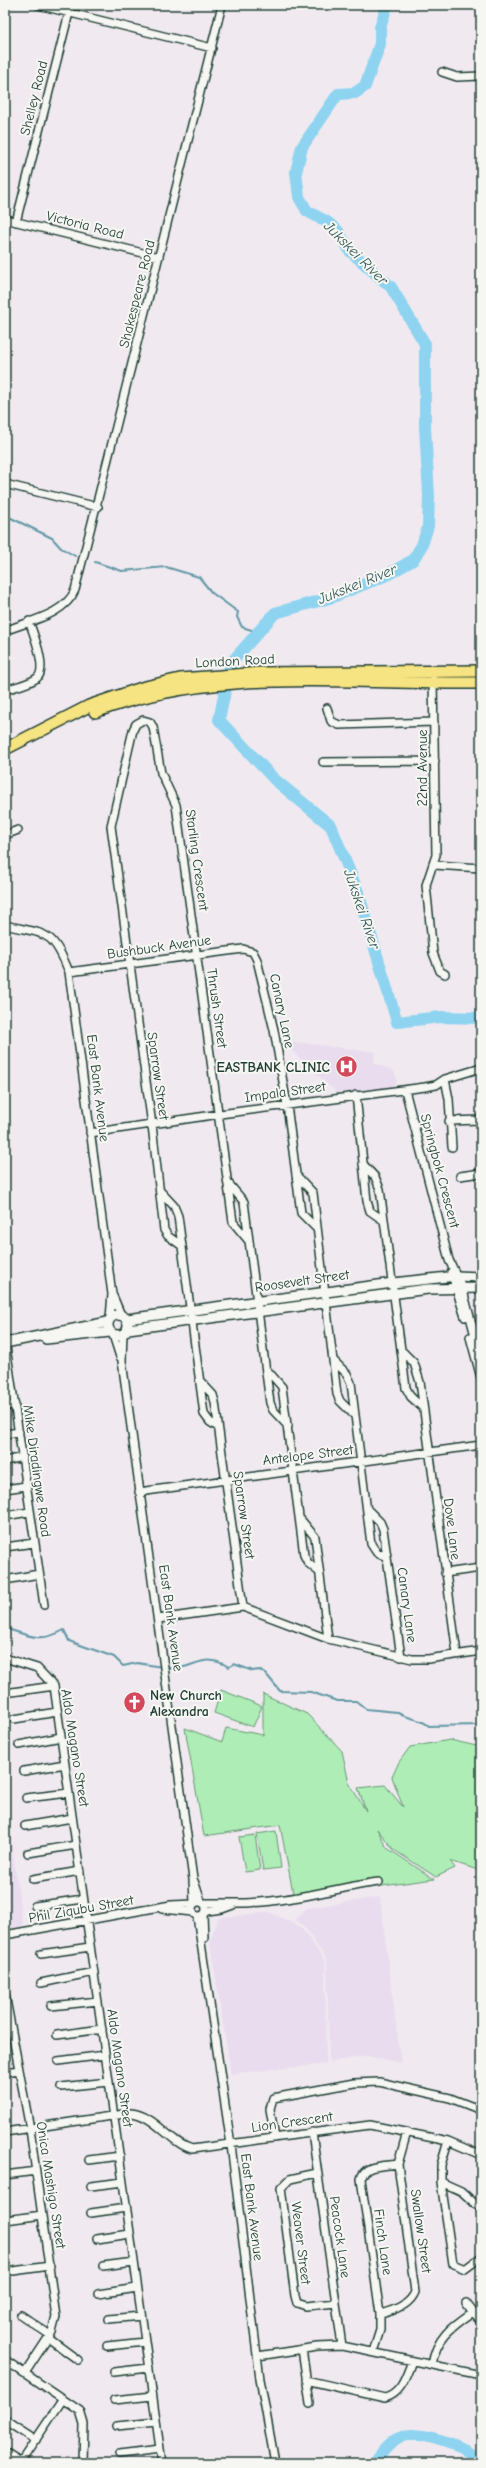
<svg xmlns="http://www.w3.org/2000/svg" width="486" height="2468" font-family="'Comic Neue',sans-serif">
<rect width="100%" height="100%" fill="#f0eaf0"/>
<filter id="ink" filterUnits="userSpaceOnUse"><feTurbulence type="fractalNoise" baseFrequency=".025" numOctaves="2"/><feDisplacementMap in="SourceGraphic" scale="8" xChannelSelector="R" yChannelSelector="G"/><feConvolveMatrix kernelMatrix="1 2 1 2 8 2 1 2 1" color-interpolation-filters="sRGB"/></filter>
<g filter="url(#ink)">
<!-- built -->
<path fill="#e9dcee" d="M 280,1040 L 375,1052 L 374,1063 L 394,1071 L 397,1080 L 395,1086 L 338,1094 Z
M 5,1793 L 23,1927 L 5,1929 Z
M 380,1897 L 401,2063 L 367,2056 L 329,2062 L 327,1960 L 304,1926 L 295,1920 L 307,1908 Z
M 269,1912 L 301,1927 L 325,1961 L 326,2064 L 231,2074 L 210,1943 L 218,1918 Z"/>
<!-- green -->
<path fill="#aeedb5" stroke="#669574" d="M 221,1690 L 262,1706 L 253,1727 L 214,1713 Z
M 263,1694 L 307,1714 L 342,1751 L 349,1783 L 366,1811 L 358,1788 L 385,1785 L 403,1807 L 392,1777 L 399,1762 L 410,1747 L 450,1740 L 481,1747 L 481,1871 L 450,1861 L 455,1868 L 436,1877 L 394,1850 L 377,1829 L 387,1848 L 434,1879 L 294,1898 L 280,1825 L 204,1836 L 185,1728 L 222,1742 L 226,1728 L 263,1735 Z
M 276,1831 L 281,1868 L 263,1870 L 257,1834 Z
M 255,1835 L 260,1870 L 245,1872 L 239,1837 Z"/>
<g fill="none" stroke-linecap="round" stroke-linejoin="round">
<!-- stream -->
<path stroke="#6297a5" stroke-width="2" d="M 5,515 L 52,538 L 61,548 L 75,556
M 95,562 L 122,571 L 166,567 L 199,577 L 212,593 L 238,612 L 237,617 L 242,627 L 258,632
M 5,1628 C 29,1636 41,1643 64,1630 L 69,1641 L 114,1657 L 123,1666 L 137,1663 L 162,1667
M 166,1668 C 193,1672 201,1650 229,1667 L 234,1664 L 253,1671 L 259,1670 L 266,1674 L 280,1691 L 311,1692 L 337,1701 L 356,1701 L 366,1709 L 397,1712 C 402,1718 418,1717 429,1726 L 480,1725 L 481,1721"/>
<!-- river -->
<path stroke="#8ed3f0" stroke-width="12" d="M 387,5 L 380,28 L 380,44 L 365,86 L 355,93 L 338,94 L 302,147 L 296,172 L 299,197 L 307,211 L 327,222 L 338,231 L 350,251 L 391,287 L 425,344 L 425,427 L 429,496 L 428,526 L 422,545 L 413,560 L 387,575 L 333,597 L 275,613 L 231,663 L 219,720 L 274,779 L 331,826 L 358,892 L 397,1022 L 441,1017 L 481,1018
M 374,2463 C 380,2455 390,2441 400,2437 C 419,2429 467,2447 481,2461"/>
<defs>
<path id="minor" d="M 38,5 L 212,48
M 442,72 L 457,77 L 481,76
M 5,219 L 159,257
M 16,222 L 71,5
M 5,484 L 98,507
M 5,631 C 28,621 65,615 75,590 L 222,5
M 433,680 L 436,855 L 426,885 L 433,953 L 440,971 L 445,974
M 5,690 C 15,687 29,684 37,678 C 48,669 33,633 29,621
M 327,708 L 331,721 L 339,725 L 434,722
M 323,762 L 435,761
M 5,835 L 18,830
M 434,865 L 481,868
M 5,925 C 47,935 52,929 69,972 L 112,1294 L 110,1318
M 69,972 L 243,949 L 253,952 L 257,960 L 274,1030 L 287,1105 L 301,1213 L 317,1229
M 445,1079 L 449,1099 L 452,1147
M 405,1090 L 449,1260 L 462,1287 L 481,1358
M 356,1095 L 367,1201 L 370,1211 L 383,1220
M 449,1121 L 481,1120
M 90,1133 L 220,1114 L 425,1087 L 436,1085 L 445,1079 L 481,1068
M 363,1164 L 375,1177 L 380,1189 L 406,1388 L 411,1397 L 423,1408
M 296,1175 L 313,1193 L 337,1394 L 340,1401 L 355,1416
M 460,1176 L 481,1173
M 229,1184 L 244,1202 L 270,1403 L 273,1410 L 288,1426
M 161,1192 L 174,1206 L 178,1216 L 204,1414 L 210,1422 L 218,1427
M 182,1246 L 168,1236 L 164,1230 L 152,1125 L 111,826 L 133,730 L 136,724 L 143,720 L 150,722 L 153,727 L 161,773 L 176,805 L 233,1222 L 248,1240
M 451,1272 L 465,1317
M 113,1296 L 121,1315
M 123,1334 L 122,1361 L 193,1879 L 194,1903
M 113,1335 L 120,1357
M 470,1337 L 481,1378
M 5,1340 L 44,1605
M 403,1352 L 414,1363 L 420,1382 L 457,1654
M 334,1361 L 347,1374 L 351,1383 L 371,1544 L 377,1553 L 387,1557
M 267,1370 L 282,1387 L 304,1555 L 308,1563 L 319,1572
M 200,1381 L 213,1395 L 215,1402 L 243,1607
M 5,1406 L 15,1405
M 5,1434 L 19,1432
M 5,1461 L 23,1457
M 5,1489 L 26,1486
M 139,1492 L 481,1445
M 367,1509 L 380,1522 L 383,1529 L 401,1657
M 5,1516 L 29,1512
M 301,1520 L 315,1537 L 328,1639
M 5,1547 L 34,1543
M 445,1573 L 481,1568
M 5,1580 L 39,1574
M 158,1619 L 243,1607 L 328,1639 L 412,1659 L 428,1659 L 481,1651
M 5,1658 L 37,1668 L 54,1686 L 162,2463
M 12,1692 L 54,1686
M 14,1719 L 57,1712
M 19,1745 L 61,1737
M 24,1771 L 65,1764
M 26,1798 L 69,1793
M 25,1826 L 72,1818
M 28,1853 L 76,1845
M 33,1879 L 80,1871
M 194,1881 L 201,1901
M192 1909a7 7 0 1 1 14 0a7 7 0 1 1-14 0Z
M 205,1903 C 232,1903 258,1904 285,1899 C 317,1895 347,1886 379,1882
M 35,1906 L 83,1899
M 162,1909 L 193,1912
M 207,1911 L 222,1909 L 233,1905
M 203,1915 L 204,1938
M 197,1916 L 231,2145 L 260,2379 L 275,2463
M 5,1935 L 171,1905 L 193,1904
M 41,1954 L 90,1947
M 41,1983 L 94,1972
M 5,1994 L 30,2129 L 56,2317 L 52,2332 L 25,2373
M 51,2006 L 98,2001
M 57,2035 L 102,2029
M 58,2061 L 105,2055
M 5,2072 L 19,2070
M 61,2087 L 109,2082
M 5,2132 L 131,2113 C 155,2115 170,2143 192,2149 L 370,2125 L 448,2141 L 481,2155
M 312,2132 L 342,2346
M 275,2138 L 270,2109 L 273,2098 L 354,2083 L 379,2082 L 450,2098 L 481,2110
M 89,2160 L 120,2156
M 317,2173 L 290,2179 L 281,2188 L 295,2296 L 297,2303 L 306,2306 L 336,2303
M 5,2175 L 36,2171
M 441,2182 L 441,2165 L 448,2141
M 91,2186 L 123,2182
M 481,2209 L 461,2191 L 441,2182 L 453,2264 L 465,2269 L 481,2257
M 91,2213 L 126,2208
M 6,2220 L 42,2215
M 97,2239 L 130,2234
M 103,2266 L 134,2262
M 13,2271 L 50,2266
M 98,2294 L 137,2288
M 466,2303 L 473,2312
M 380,2314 C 394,2311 410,2305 415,2292 L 398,2164 L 407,2132
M 21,2315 L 50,2335
M 109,2319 L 141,2316
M 48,2338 L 78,2360
M 107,2346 L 145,2342
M 302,2349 L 310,2404
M 373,2352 L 380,2330 L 380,2314 L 361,2179 C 364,2164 385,2166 398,2164
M 258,2356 L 317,2347 L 342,2346 L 481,2375
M 5,2360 L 80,2411 L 84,2424 L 83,2463
M 432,2365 C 436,2338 451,2327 473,2312 L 481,2321
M 114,2372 L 149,2368
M 306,2380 L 385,2398 C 402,2393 406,2376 412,2361
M 114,2400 L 152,2396
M 5,2420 L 36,2440
M 117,2426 L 156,2422
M 5,2452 L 21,2462
M 119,2454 L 160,2449
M 20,2463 L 63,2399"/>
<path id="tertiary" d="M108 1325a10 10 0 1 1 20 0a10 10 0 1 1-20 0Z
M 127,1319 L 393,1283 L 457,1276 L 481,1277
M 128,1329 L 428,1289 L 481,1288
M 46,1339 L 110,1332
M 5,1343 L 108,1322"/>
<path id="primary" d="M 95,712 C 217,665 354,685 481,683
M 5,749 L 89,706 L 145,687 L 180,679 L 261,673 L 481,671"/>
</defs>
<!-- minor casing -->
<use href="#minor" stroke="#1f3d34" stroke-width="10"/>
<!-- tertiary casing -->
<use href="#tertiary" stroke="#1f3d34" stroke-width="12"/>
<!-- primary casing -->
<use href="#primary" stroke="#1f3d34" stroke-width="14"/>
<!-- minor -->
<use href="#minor" stroke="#f6f6f2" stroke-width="7"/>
<!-- tertiary -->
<use href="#tertiary" stroke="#f6f6f2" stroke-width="9"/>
<!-- primary -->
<use href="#primary" stroke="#f6e381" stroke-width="11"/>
</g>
</g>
<!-- icons -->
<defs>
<symbol id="hospital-disc" viewBox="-11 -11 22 22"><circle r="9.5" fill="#d1495b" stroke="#f6f6f2"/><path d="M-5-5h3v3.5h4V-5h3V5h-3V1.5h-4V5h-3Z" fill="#fff"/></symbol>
<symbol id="church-disc" viewBox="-11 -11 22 22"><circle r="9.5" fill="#d1495b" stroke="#f6f6f2"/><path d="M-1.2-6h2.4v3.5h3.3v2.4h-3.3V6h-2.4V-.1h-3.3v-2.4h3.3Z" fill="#fff"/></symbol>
</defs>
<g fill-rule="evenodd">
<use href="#hospital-disc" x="334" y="1054" width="25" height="25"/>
<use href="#church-disc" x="122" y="1690" width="25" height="25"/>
</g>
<g text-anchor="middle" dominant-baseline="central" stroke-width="4" stroke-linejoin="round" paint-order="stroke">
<!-- street labels -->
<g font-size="14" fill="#1f3d34" stroke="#f6f6f2">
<text transform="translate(34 98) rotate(-76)">Shelley Road</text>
<text transform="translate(85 225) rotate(14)">Victoria Road</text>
<text transform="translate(137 294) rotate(-76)">Shakespeare Road</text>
<text transform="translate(235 661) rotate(-3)">London Road</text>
<text transform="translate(422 768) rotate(-90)">22nd Avenue</text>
<text transform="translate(197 860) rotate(82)">Starling Crescent</text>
<text transform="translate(159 947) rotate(-8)">Bushbuck Avenue</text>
<text transform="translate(217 1008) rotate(82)">Thrush Street</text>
<text transform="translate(282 1011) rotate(78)">Canary Lane</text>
<text transform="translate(158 1076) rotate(82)">Sparrow Street</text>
<text transform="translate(98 1088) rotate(83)">East Bank Avenue</text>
<text transform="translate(285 1092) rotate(-8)">Impala Street</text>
<text transform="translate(440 1171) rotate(75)">Springbok Crescent</text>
<text transform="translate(302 1281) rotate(-8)">Roosevelt Street</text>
<text transform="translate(308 1455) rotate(-7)">Antelope Street</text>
<text transform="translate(37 1471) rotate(82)">Mike Diradingwe Road</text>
<text transform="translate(244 1515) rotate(82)">Sparrow Street</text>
<text transform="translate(452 1529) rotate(83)">Dove Lane</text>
<text transform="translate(407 1605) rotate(82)">Canary Lane</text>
<text transform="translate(171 1618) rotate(82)">East Bank Avenue</text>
<text transform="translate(75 1748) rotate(81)">Aldo Magano Street</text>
<text transform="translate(81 1909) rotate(-10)">Phil Ziqubu Street</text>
<text transform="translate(120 2068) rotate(82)">Aldo Magano Street</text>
<text transform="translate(292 2122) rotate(-8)">Lion Crescent</text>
<text transform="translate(51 2185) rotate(81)">Onica Mashigo Street</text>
<text transform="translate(252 2207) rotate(83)">East Bank Avenue</text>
<text transform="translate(421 2231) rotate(82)">Swallow Street</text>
<text transform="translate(340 2237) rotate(82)">Peacock Lane</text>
<text transform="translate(383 2242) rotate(82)">Finch Lane</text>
<text transform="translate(301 2243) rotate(83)">Weaver Street</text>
</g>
<!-- poi labels -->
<g font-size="14" font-weight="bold" fill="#1f3d34" stroke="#f6f6f2" text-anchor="end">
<text x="330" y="1067">EASTBANK CLINIC</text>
<text x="150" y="1695" text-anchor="start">New Church<tspan x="150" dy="16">Alexandra</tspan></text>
</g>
<!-- water labels -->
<g font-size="15" font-style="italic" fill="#355b5a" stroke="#f6f6f2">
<text transform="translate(356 253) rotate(45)">Jukskei River</text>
<text transform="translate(357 584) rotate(-22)">Jukskei River</text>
<text transform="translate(362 909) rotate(71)">Jukskei River</text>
</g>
</g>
<!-- margin -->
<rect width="486" height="2468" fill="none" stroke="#f6f6f2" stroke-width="20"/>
<rect x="10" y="10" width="466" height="2448" fill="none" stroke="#1f3d34" stroke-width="1.5" filter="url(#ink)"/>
</svg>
